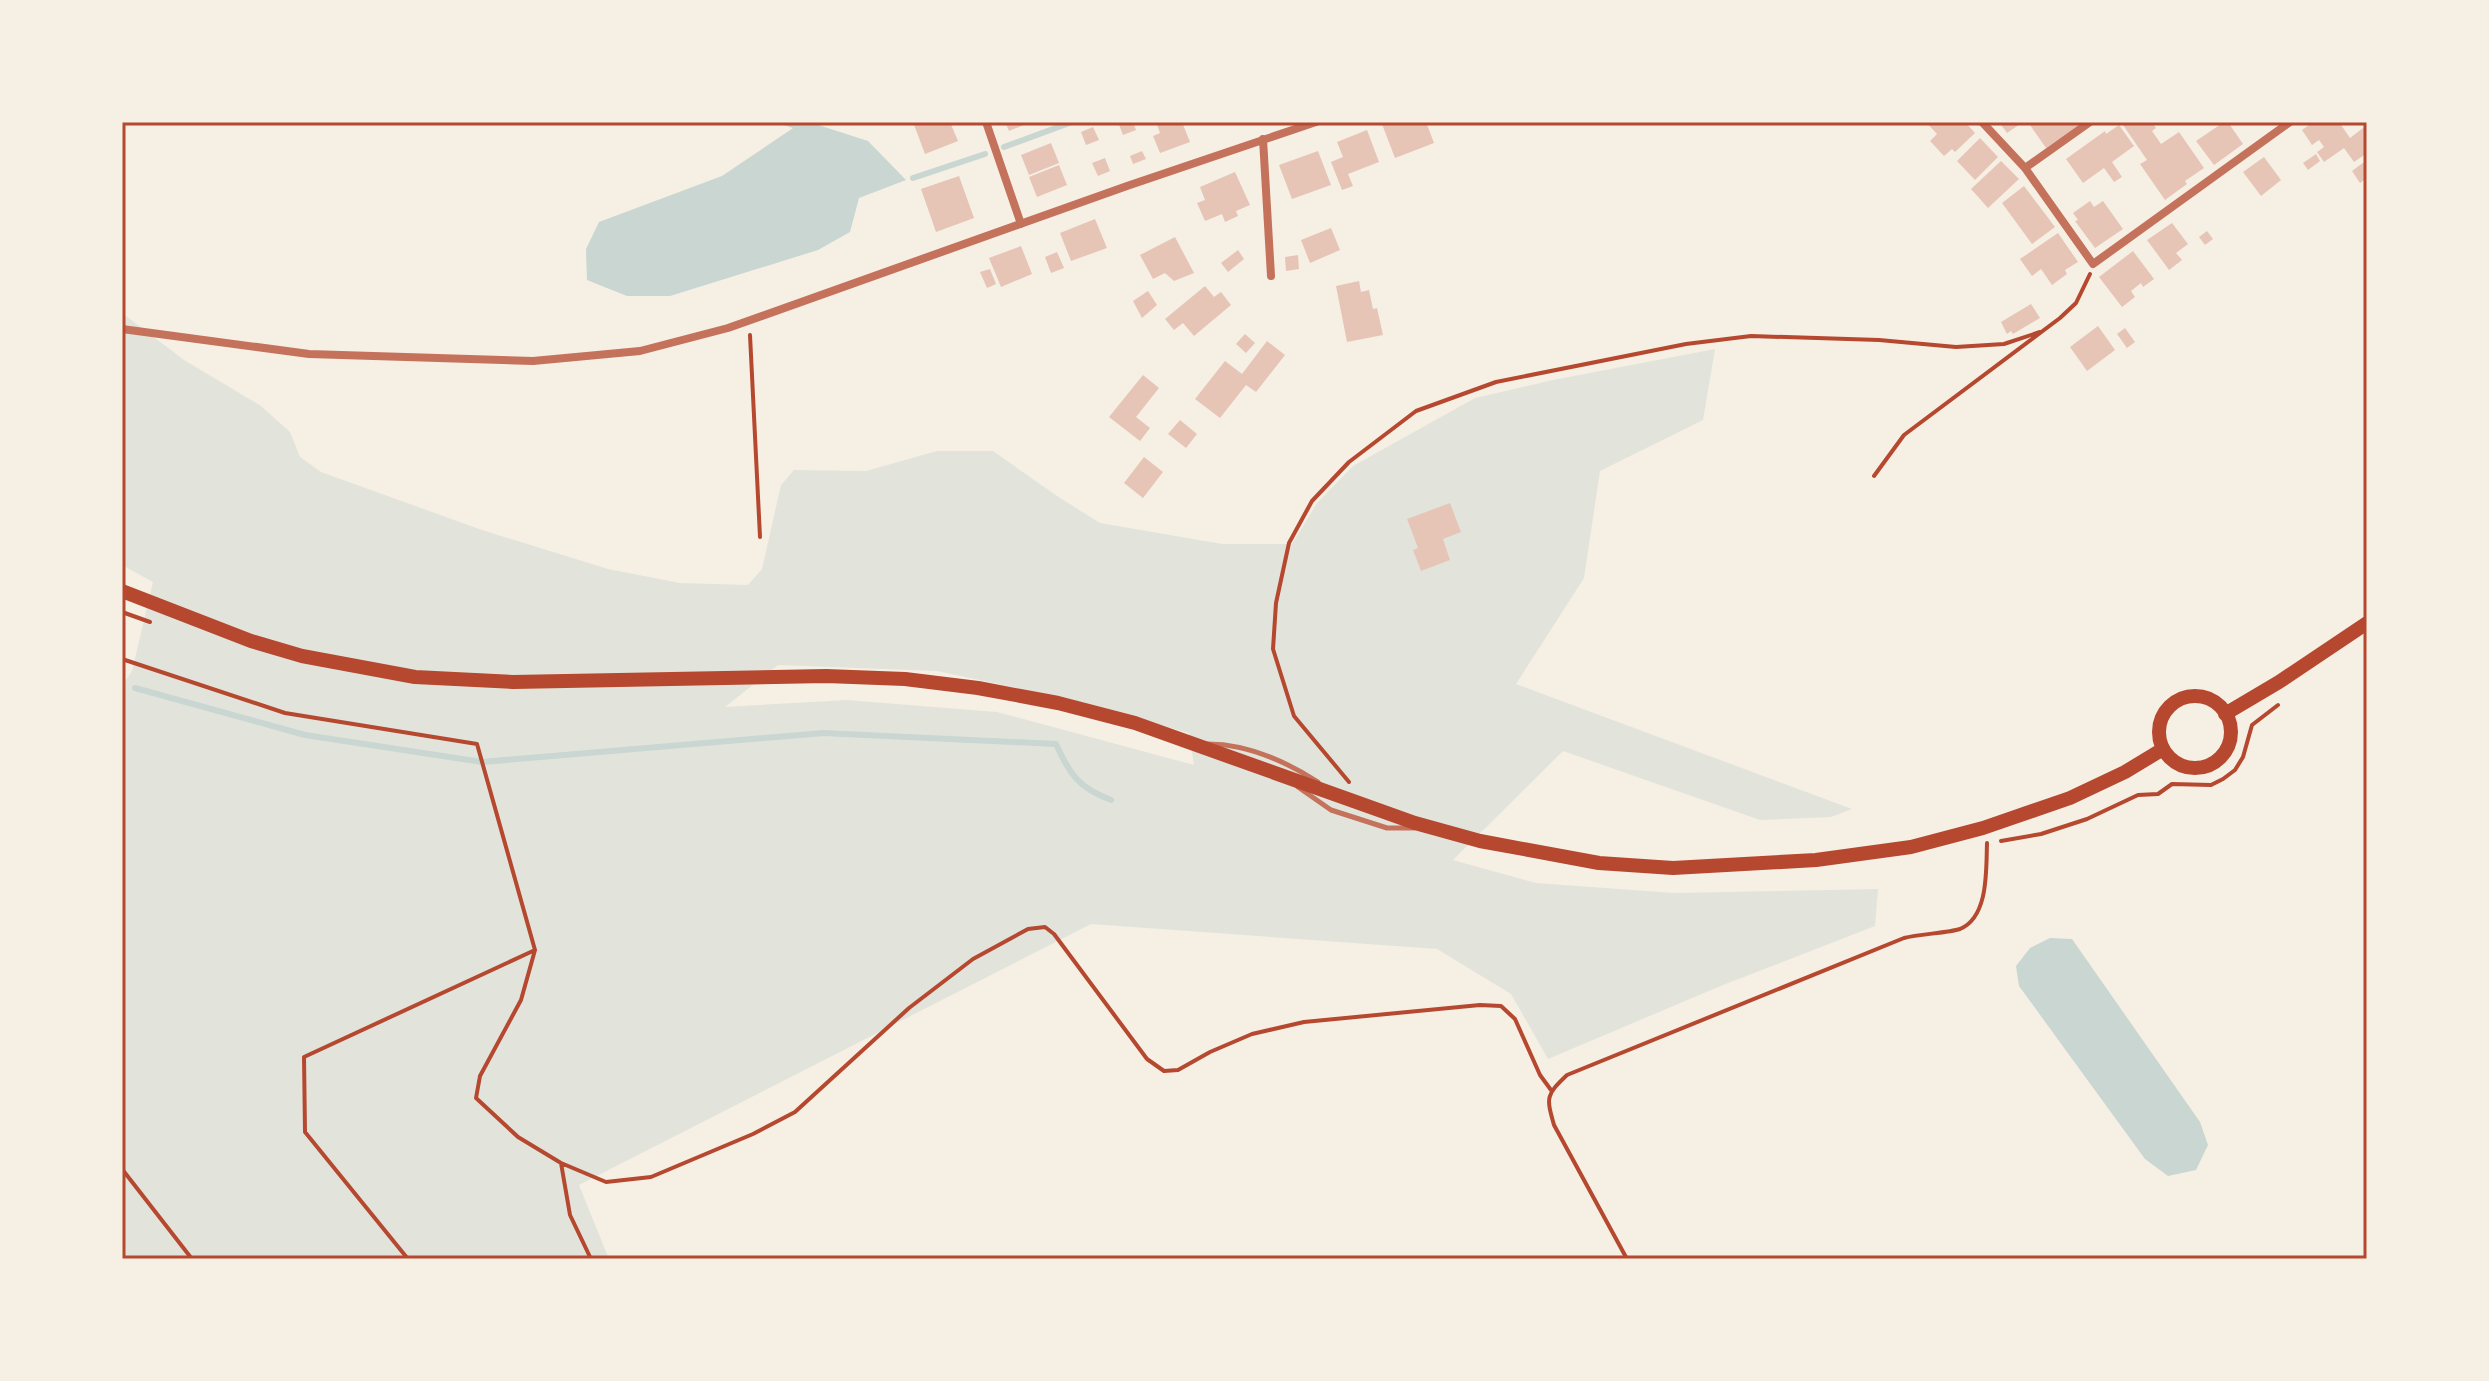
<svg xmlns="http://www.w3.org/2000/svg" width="2489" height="1381" font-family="'DejaVu Sans',sans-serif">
<rect width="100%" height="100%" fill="#f6efe4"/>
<!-- green -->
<path fill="#e2e4dc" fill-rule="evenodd" d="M 122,313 L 184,360 L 261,406 L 290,432 L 300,457 L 321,472 L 482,530 L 608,569 L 680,583 L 748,585 L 762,569 L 781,485 L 794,470 L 866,471 L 937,451 L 993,451 L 1057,496 L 1100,523 L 1222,544 L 1292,544 L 1317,503 L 1353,466 L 1475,398 L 1553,380 L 1715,349 L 1703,420 L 1600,471 L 1584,578 L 1516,684 L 1852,809 L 1831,817 L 1760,820 L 1563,751 L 1453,860 L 1536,883 L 1674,893 L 1878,889 L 1875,926 L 1723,985 L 1548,1059 L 1511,994 L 1437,949 L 1091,924 L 579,1185 L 609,1259 L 122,1259 L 122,686 L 132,671 L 153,582 L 122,565 ZM 778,665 L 937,671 L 1059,697 L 1189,733 L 1194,765 L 997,712 L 846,700 L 725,707 Z"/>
<!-- water -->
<path fill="#c9d6d2" d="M 802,122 L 809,122 L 868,141 L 906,180 L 859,198 L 850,232 L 818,250 L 670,296 L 627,296 L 587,280 L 586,249 L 599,222 L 722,176 Z
M 2050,938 L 2072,939 L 2200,1122 L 2208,1145 L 2196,1170 L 2168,1176 L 2145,1159 L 2019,986 L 2016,966 L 2030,948 Z"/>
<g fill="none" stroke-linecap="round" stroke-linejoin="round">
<!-- stream -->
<path stroke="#c9d6d2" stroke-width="6" d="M 784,122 L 796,126
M 1004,147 L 1072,122
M 913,178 L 985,154
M 135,688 L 305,735 L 482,762 L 823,733 L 1056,744 C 1070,775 1079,788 1111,800"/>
</g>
<!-- building -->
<path fill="#e6c5b7" d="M 913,122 L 950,122 L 958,141 L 925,154 Z
M 1005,122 L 1031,122 L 1009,131 Z
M 1118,122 L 1133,122 L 1136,130 L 1123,135 Z
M 1156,122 L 1182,122 L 1190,142 L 1160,153 L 1153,136 L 1160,133 Z
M 1388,122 L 1426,122 L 1434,143 L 1395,158 L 1382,124 Z
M 1926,122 L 1965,122 L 1975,133 L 1955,152 L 1952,149 L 1944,156 L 1930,141 L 1937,134 Z
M 1999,122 L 2023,122 L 2007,133 Z
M 2034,122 L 2084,122 L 2046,148 L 2030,125 Z
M 2121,122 L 2152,122 L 2156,128 L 2152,131 L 2161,144 L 2179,132 L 2204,168 L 2185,181 L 2187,184 L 2165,200 L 2140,164 L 2147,160 Z
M 2224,122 L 2234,122 L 2230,125 L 2243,144 L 2214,165 L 2196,141 Z
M 2313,122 L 2339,122 L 2350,138 L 2367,125 L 2367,153 L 2354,162 L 2344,148 L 2324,162 L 2317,152 L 2324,147 L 2319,140 L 2312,145 L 2302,130 Z
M 2119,125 L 2134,146 L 2112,162 L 2122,177 L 2114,182 L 2104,168 L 2083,183 L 2066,159 L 2105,131 L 2106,134 Z
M 1093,127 L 1099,140 L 1086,145 L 1081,132 Z
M 1367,130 L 1379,162 L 1348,174 L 1353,186 L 1342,190 L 1331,162 L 1343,157 L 1337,142 Z
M 1980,138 L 1998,157 L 1975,180 L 1957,161 Z
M 1051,143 L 1059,163 L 1029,175 L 1021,155 Z
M 1142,151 L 1146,159 L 1133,164 L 1130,156 Z
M 1318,151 L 1331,185 L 1292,199 L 1279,165 Z
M 2316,154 L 2320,161 L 2308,170 L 2303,163 Z
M 2264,157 L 2281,180 L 2261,196 L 2243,172 Z
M 1105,158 L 1110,171 L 1098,176 L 1092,163 Z
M 2367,160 L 2367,178 L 2360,183 L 2352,171 Z
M 2001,161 L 2019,179 L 1988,208 L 1971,189 Z
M 1059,165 L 1067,185 L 1037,197 L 1029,177 Z
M 1235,172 L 1250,205 L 1236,211 L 1238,216 L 1225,222 L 1222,214 L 1205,221 L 1197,203 L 1205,200 L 1200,187 Z
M 959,176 L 974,218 L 936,232 L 921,189 Z
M 2024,186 L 2055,227 L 2032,244 L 2002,203 Z
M 2090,201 L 2094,207 L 2103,201 L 2123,229 L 2095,248 L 2075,221 L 2078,220 L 2073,213 Z
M 1095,219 L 1107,248 L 1071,261 L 1060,233 Z
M 2172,223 L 2188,244 L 2176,253 L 2182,260 L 2169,270 L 2147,240 Z
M 1331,228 L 1340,250 L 1310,263 L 1301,240 Z
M 2207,231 L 2213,239 L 2205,245 L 2199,237 Z
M 2058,233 L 2078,262 L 2065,270 L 2067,274 L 2052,285 L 2041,269 L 2032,276 L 2020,259 Z
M 1175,237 L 1194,273 L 1174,281 L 1165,273 L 1153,279 L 1140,255 Z
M 1021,246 L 1032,274 L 1001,287 L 989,258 Z
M 1238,250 L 1244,259 L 1228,272 L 1221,263 Z
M 2133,251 L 2154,279 L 2143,287 L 2141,283 L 2131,291 L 2135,297 L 2122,307 L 2099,277 Z
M 1057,252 L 1064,268 L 1051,273 L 1045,257 Z
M 1298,255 L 1299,269 L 1286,271 L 1285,257 Z
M 990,269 L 996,284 L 987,288 L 980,272 Z
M 1359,281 L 1361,292 L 1369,290 L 1373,309 L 1377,308 L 1383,335 L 1347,342 L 1336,286 Z
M 1205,286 L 1214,297 L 1221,292 L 1231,305 L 1194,336 L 1183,323 L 1174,330 L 1165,319 Z
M 1148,291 L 1157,305 L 1142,318 L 1133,301 Z
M 2031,304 L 2040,318 L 2013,334 L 2011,331 L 2007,334 L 2001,322 Z
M 2098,326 L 2115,350 L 2087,371 L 2070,347 Z
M 2125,328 L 2135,342 L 2127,348 L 2117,334 Z
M 1245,334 L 1255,343 L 1246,353 L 1236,344 Z
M 1267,341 L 1285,355 L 1256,392 L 1246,385 L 1220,418 L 1195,399 L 1225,361 L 1242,374 Z
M 1143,375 L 1159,388 L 1136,417 L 1150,428 L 1140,441 L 1109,417 Z
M 1180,420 L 1197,434 L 1186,448 L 1168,434 Z
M 1144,457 L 1163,472 L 1143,498 L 1124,483 Z
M 1450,503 L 1461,532 L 1443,539 L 1450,560 L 1421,571 L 1413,550 L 1418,548 L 1407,519 Z"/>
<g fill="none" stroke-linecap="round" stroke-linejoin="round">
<!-- path -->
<path stroke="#b5482f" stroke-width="4" d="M 750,335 L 760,537
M 1874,476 L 1904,435 L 2060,318 L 2076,303 L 2090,274
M 122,612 L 150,622
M 122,659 L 285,713 L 477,744 L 535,950 L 521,1000 L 480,1076 L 476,1098 L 518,1137 L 561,1163 L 570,1215 L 591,1259
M 1349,782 L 1294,716 L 1273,649 L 1276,603 L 1289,543 L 1312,501 L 1349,462 L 1416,411 L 1496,382 L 1686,344 L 1751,336 L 1879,340 L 1956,347 L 2004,344 L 2040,332
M 2001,841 L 2041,834 L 2087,819 L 2138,795 L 2158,794 L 2172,784 L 2211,785 L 2223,779 L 2235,770 L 2243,757 L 2252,725 L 2278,705
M 561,1163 L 606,1182 L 651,1177 L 753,1134 L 795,1112 L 909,1008 L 973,959 L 1028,929 L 1045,927 L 1054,934 L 1147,1059 L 1164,1071 L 1178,1070 L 1210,1052 L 1252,1034 L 1304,1022 L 1480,1005 L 1501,1006 L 1515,1019 L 1540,1075 L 1551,1090
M 122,1169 L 192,1259
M 408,1259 L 305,1132 L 304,1057 L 535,950
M 1627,1259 L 1554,1125 C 1546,1097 1546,1095 1567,1075 L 1904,938 C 1919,934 1948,933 1960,929 C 1989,917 1986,869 1987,843"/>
<!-- service -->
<path stroke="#c5725c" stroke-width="5" d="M 1208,744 C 1248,744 1285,761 1318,782
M 1298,787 L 1331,810 L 1387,828 L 1414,828"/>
<!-- minor -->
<path stroke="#c5725c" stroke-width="8" d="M 986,122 L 1021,224
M 1982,122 L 2025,168 L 2093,264 L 2290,122
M 1263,139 L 1271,276
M 2025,168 L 2090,122
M 122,329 L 309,354 L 533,361 L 640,351 L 728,328 L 1127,186 L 1316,122"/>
<!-- secondary -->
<path stroke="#b5482f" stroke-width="14" d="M 122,591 L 251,641 L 302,656 L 415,677 L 513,682 L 826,676 L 905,679 L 978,688 L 1058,703 L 1135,723 L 1415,823 L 1480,841 L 1599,863 L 1673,868 L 1816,860 L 1911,847 L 1983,828 L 2070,798 L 2125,772 L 2163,749
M2159 732a36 36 0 1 1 72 0a36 36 0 1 1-72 0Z
M 2225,714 L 2279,682 L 2367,623"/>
</g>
<!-- border -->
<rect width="2489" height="1381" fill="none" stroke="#f6efe4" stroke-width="248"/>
<rect x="124" y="124" width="2241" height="1133" fill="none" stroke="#b5482f" stroke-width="3"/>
</svg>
